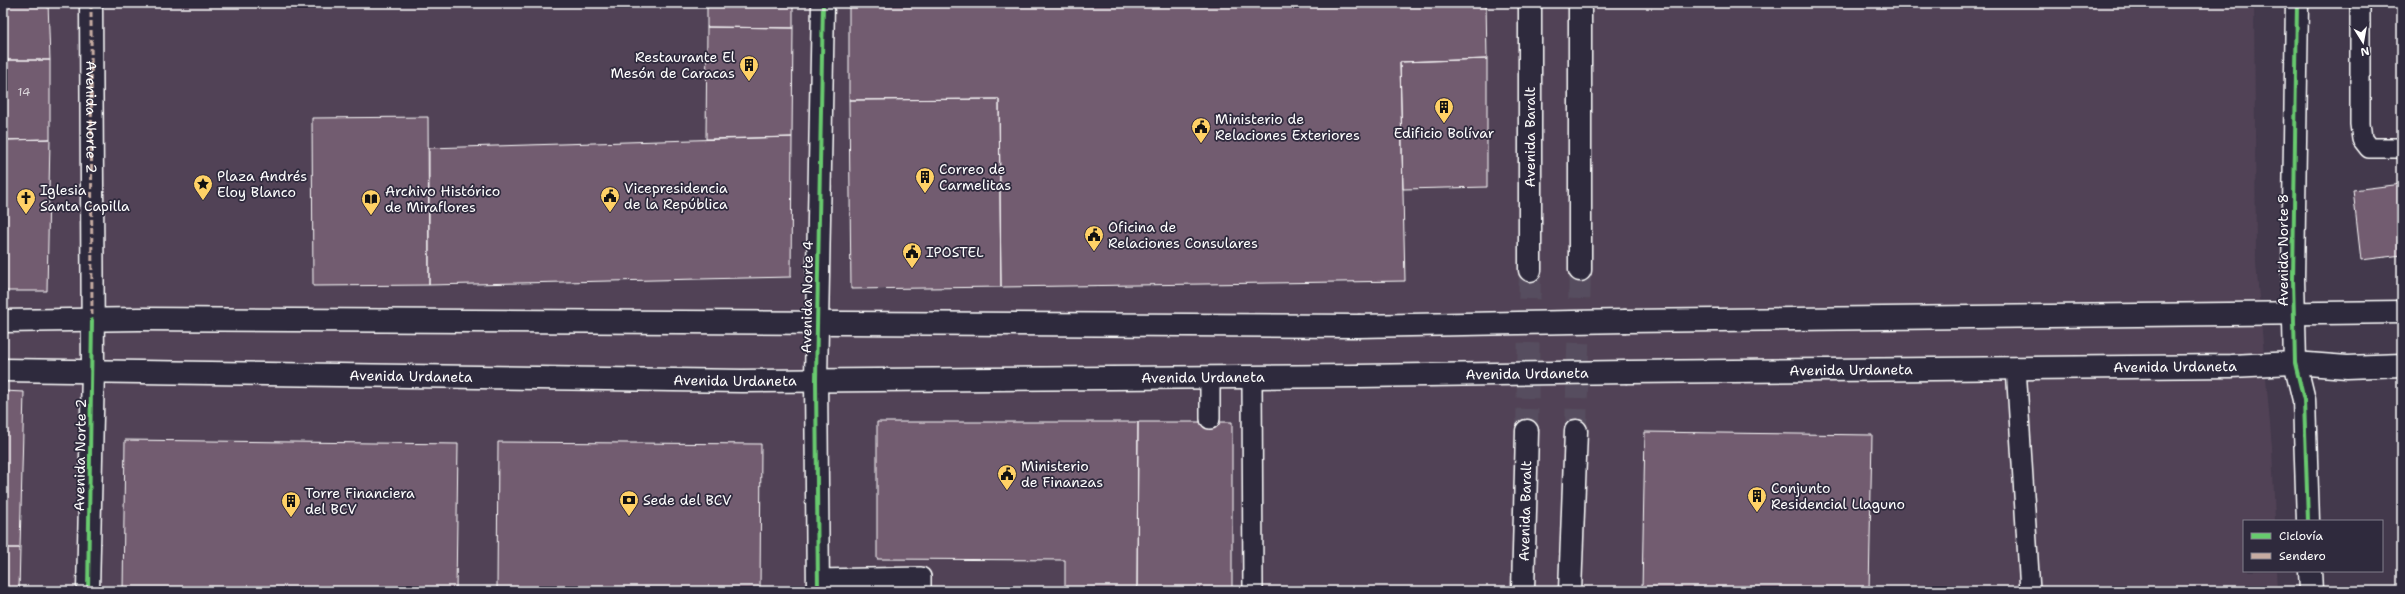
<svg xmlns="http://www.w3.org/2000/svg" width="2405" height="594" font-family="'Shantell Sans',sans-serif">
<rect width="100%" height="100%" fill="#43394c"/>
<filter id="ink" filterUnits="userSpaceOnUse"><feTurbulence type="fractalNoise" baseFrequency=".025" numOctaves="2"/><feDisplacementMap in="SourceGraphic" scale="8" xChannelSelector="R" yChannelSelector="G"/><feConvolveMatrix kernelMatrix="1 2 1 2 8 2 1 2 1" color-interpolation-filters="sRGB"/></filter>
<g filter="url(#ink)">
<!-- built -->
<path fill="#514356" d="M 3,3 L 2254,3 L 2256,263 L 2272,447 L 2275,521 L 2244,521 L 2244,571 L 2276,571 L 2277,591 L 3,591 Z"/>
<!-- building -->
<path fill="#725b6f" stroke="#fff" d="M 3,3 L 48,3 L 50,60 L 3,60 Z
M 707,3 L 793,3 L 793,28 L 707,27 Z
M 849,3 L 1486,3 L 1487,59 L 1400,62 L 1405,281 L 1001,287 L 999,99 L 849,100 Z
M 707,27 L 793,28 L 792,137 L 706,139 Z
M 1487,59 L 1487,187 L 1403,189 L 1400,62 Z
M 3,60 L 50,60 L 50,139 L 3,140 Z
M 999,99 L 1001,287 L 851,289 L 849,100 Z
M 428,117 L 429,285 L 313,286 L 312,118 Z
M 792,137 L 791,277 L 429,285 L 429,148 Z
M 50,139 L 47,291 L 3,291 L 3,140 Z
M 2402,184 L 2402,255 L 2361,260 L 2353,190 Z
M 3,391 L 24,392 L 20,548 L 3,548 Z
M 877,422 L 1138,422 L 1137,591 L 1065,591 L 1065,560 L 877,559 Z
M 1138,422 L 1232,422 L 1232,591 L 1137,591 Z
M 1645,432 L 1872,435 L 1869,591 L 1642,591 Z
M 125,440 L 458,444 L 456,591 L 123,591 Z
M 498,442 L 761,444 L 760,591 L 497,591 Z
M 3,548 L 20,548 L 19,591 L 3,591 Z"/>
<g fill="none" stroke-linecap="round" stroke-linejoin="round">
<!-- secondary-tunnel -->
<path stroke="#564d5e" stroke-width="22" stroke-dasharray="22 11" stroke-linecap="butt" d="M 1527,431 L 1530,270
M 1576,431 L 1580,270"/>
<defs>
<path id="lane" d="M 2360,3 L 2360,124 L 2362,139 L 2369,148 L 2402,148
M 2016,367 L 2030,591
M 1252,377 L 1253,591
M 1210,419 L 1210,378
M 818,579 L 921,577 L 921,591"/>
<path id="street" d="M 2297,3 L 2293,279 L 2295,363 L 2304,400 L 2308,521
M 2310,571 L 2311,591
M 88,591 L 93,370 L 91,3
M 818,591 L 816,380 L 823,3"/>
<g id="secondary">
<path d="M 1530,3 L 1530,270"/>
<path d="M 1580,270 L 1580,3"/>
<path id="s1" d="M 1523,591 L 1527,431"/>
<path d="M 1570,591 L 1576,431"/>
</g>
<g id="primary">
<path d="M 3,321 L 139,319 L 1358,326"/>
<path d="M 1626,321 L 2402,312"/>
<path id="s2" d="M 3,370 L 742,381 L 1357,376"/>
<path id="s3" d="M 1628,372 L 2231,366 L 2295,363 L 2347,367 L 2402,365"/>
</g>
</defs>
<!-- lane casing -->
<use href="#lane" stroke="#fff" stroke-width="22"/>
<!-- street casing -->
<use href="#street" stroke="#fff" stroke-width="25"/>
<!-- secondary casing -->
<use href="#secondary" stroke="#fff" stroke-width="25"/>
<!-- primary casing -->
<use href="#primary" stroke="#fff" stroke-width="25"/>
<!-- lane -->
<use href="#lane" stroke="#2f2a3d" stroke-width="19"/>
<!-- street -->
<use href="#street" stroke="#2f2a3d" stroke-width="22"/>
<!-- secondary -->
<use href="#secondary" stroke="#2f2a3d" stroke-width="22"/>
<!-- primary -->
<use href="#primary" stroke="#2f2a3d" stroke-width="22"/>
<defs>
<g id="primary-bridge">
<path d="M 1358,326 L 1626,321"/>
<path id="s4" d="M 1357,376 L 1628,372"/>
</g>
</defs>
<!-- primary-bridge casing -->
<use href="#primary-bridge" stroke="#fff" stroke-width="25" stroke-linecap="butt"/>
<!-- primary-bridge -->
<use href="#primary-bridge" stroke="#2f2a3d" stroke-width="22"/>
<!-- quiet -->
<path stroke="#c7aca2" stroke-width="3" stroke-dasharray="6 3" stroke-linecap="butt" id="s5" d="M 91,3 L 92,320"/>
<defs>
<path id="cycleway" d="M 2297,3 L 2293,279 L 2295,363 L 2304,400 L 2308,521
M 88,591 L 92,320
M 818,591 L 816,380 L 823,3"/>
</defs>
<!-- cycleway casing -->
<use href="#cycleway" stroke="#2f2a3d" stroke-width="6"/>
<!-- cycleway -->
<use href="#cycleway" stroke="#67ca6e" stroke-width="4"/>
</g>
</g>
<!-- icons -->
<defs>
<symbol id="building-pin" viewBox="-11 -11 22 30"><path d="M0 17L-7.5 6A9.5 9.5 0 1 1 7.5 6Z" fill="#ffd166" stroke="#2f2a3d"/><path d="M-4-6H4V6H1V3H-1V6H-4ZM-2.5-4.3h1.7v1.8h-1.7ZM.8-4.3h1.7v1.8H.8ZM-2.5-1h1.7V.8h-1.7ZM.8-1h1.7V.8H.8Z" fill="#111"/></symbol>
<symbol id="civic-pin" viewBox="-11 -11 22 30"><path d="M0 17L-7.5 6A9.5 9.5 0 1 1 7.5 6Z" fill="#ffd166" stroke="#2f2a3d"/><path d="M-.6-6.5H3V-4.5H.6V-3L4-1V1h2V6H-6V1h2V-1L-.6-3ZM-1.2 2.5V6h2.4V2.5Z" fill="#111"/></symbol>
<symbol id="sight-pin" viewBox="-11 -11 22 30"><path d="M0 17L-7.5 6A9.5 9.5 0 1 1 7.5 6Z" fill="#ffd166" stroke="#2f2a3d"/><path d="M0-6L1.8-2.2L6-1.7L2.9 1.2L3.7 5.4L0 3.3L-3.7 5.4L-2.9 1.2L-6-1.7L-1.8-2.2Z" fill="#111"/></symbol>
<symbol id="church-pin" viewBox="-11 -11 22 30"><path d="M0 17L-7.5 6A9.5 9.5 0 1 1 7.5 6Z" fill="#ffd166" stroke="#2f2a3d"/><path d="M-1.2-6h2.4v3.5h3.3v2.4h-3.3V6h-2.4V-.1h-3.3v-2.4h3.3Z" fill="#111"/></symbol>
<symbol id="library-pin" viewBox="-11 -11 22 30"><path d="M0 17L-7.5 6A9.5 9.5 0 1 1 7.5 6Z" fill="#ffd166" stroke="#2f2a3d"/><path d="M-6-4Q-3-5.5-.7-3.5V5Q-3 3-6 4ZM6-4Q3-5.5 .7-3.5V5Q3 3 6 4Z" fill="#111"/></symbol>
<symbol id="bank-pin" viewBox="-11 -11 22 30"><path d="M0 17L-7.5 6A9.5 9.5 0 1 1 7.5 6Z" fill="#ffd166" stroke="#2f2a3d"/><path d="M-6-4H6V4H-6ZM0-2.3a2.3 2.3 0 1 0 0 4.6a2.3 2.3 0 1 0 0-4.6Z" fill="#111"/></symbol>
</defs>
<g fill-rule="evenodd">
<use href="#building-pin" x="738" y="54" width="22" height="30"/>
<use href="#building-pin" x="1433" y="96" width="22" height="30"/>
<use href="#civic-pin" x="1190" y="116" width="22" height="30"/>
<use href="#building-pin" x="914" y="166" width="22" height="30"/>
<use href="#sight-pin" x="192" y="173" width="22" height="30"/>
<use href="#civic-pin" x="599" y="185" width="22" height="30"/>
<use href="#church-pin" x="15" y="187" width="22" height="30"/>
<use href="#library-pin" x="360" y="188" width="22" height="30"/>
<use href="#civic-pin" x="1083" y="224" width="22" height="30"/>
<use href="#civic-pin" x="901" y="241" width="22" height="30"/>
<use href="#civic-pin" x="996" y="463" width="22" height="30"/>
<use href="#building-pin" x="1746" y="485" width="22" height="30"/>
<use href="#bank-pin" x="618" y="489" width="22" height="30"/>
<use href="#building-pin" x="280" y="490" width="22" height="30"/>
</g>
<g text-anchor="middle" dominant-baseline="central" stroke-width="3.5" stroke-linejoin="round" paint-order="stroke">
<!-- number labels -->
<g font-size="12" fill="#dcd6db">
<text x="24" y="92">14</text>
</g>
<!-- poi labels -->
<g font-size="14" fill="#fff" stroke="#2f2a3d" text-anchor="start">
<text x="735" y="57" text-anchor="end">Restaurante El<tspan x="735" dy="16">Mesón de Caracas</tspan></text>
<text x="1215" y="119">Ministerio de<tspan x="1215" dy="16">Relaciones Exteriores</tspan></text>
<text x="1444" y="133" text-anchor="middle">Edificio Bolívar</text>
<text x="939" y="169">Correo de<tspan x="939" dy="16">Carmelitas</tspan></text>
<text x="217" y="176">Plaza Andrés<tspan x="217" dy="16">Eloy Blanco</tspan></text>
<text x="624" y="188">Vicepresidencia<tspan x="624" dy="16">de la República</tspan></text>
<text x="40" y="190">Iglesia<tspan x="40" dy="16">Santa Capilla</tspan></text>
<text x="385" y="191">Archivo Histórico<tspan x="385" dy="16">de Miraflores</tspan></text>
<text x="1108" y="227">Oficina de<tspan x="1108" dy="16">Relaciones Consulares</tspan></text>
<text x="926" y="252">IPOSTEL</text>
<text x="1021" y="466">Ministerio<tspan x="1021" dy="16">de Finanzas</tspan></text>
<text x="1771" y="488">Conjunto<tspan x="1771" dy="16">Residencial Llaguno</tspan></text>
<text x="305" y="493">Torre Financiera<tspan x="305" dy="16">del BCV</tspan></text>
<text x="643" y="500">Sede del BCV</text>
</g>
<!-- street labels -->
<g font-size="14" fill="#fff" stroke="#2f2a3d">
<text stroke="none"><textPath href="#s5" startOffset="114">Avenida Norte 2</textPath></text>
<text transform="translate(1530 137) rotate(-90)">Avenida Baralt</text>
<text transform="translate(2283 250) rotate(-90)">Avenida Norte 8</text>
<text transform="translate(807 297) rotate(-89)">Avenida Norte 4</text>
<text stroke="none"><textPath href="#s3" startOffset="547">Avenida Urdaneta</textPath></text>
<text stroke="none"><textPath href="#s3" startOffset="223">Avenida Urdaneta</textPath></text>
<text stroke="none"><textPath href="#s4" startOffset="170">Avenida Urdaneta</textPath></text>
<text stroke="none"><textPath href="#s2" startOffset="408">Avenida Urdaneta</textPath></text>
<text stroke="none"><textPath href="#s2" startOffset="1200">Avenida Urdaneta</textPath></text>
<text stroke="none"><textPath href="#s2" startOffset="732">Avenida Urdaneta</textPath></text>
<text transform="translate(80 455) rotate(-89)">Avenida Norte 2</text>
<text stroke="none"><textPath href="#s1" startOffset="80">Avenida Baralt</textPath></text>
</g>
</g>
<!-- margin -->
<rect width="2405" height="594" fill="none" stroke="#2f2a3d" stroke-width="16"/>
<rect x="8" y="8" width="2389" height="578" fill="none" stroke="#fff" stroke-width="1.5" filter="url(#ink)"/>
<!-- legend -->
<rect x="2243" y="520" width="140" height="52" fill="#2f2a3d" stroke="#827f8b"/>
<rect x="2251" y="533" width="20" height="6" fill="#67ca6e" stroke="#827f8b"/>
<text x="2279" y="540" font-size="12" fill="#ffffff">Ciclovía</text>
<rect x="2251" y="553" width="20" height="6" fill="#c7aca2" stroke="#827f8b"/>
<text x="2279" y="560" font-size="12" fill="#ffffff">Sendero</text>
<!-- north arrow -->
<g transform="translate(2363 42) rotate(169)" stroke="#2f2a3d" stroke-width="3" paint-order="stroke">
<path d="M0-3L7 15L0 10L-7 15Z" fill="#ffffff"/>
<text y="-6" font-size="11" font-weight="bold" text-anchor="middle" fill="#ffffff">N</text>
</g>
</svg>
